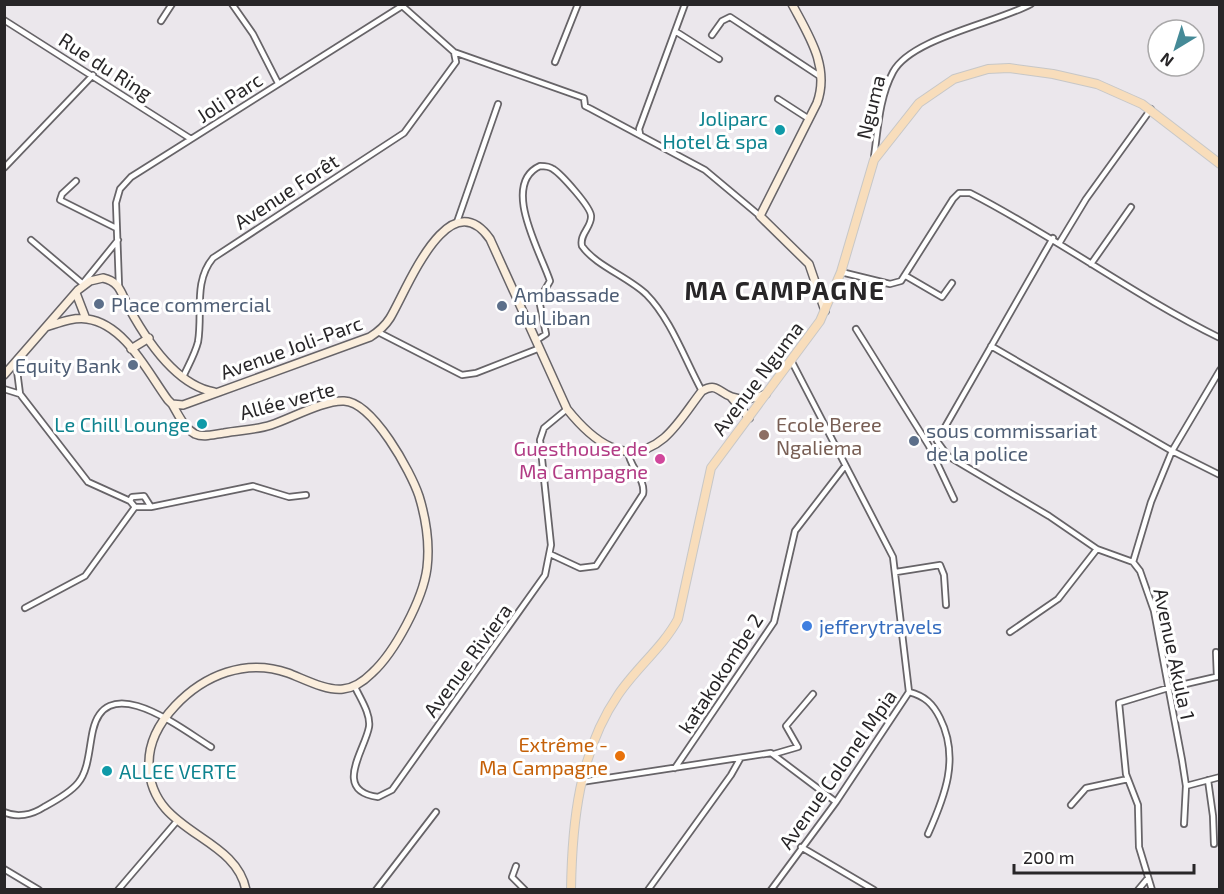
<svg xmlns="http://www.w3.org/2000/svg" width="1224" height="894" font-family="'Exo 2',sans-serif">
<rect width="100%" height="100%" fill="#ebe7ec"/>
<g fill="none" stroke-linecap="round" stroke-linejoin="round">
<defs>
<path id="street" d="M 232,4 L 253,34 L 278,83
M 4,20 L 191,139
M 161,21 L 172,4
M 675,31 L 719,59
M 712,35 L 722,21 L 730,17 L 821,77
M 454,52 L 584,98 L 585,106 L 591,109 L 705,170 L 760,216
M 555,62 L 578,4
M 778,99 L 809,119
M 640,134 L 639,129 L 685,4
M 874,157 C 878,129 879,98 893,72 C 911,38 996,23 1031,4
M 4,168 L 93,75
M 76,181 L 62,194 L 60,200 L 116,228
M 457,222 L 498,104
M 1053,238 L 937,441 L 948,456 L 1049,516 L 1097,549 L 1133,562 L 1140,571 L 1154,611 L 1182,760 L 1186,786 L 1184,824
M 31,240 L 83,284
M 1060,242 L 1086,199 L 1151,109
M 1091,264 L 1131,207
M 841,272 L 890,284 L 901,281 L 953,199 L 959,193 L 970,193 C 1056,237 1133,295 1220,338
M 906,276 L 942,297 L 952,283
M 84,282 L 118,240
M 119,286 L 116,203 L 120,189 L 131,177 L 402,6
M 856,329 L 929,446 L 954,499
M 378,332 L 462,375 L 476,373 L 540,348
M 537,340 L 546,334 L 539,300 L 550,281 C 541,253 500,184 540,166 C 545,166 549,166 553,169 C 561,174 591,207 591,216 C 592,227 579,234 582,246 C 595,265 628,277 646,294 C 671,319 685,360 702,391
M 991,346 L 1172,451 L 1220,475
M 16,363 L 20,394 L 88,482 L 130,501
M 183,377 C 188,366 195,354 198,342 C 203,313 193,282 213,258 L 404,133 L 456,62 L 454,52 L 400,4
M 4,389 L 20,394
M 144,496 L 151,507 L 135,507 L 130,501 L 132,497 Z
M 151,507 L 253,486 L 289,497 L 306,495
M 550,554 L 580,568 L 596,566 L 643,494 C 646,479 629,467 628,451
M 1133,562 L 1151,502 L 1172,451 L 1220,370
M 896,572 L 940,565 L 944,575 L 946,605
M 25,608 L 85,576 L 135,507
M 1010,632 L 1058,599 L 1097,549
M 1216,652 L 1217,677
M 355,687 C 360,698 371,714 369,727 C 365,750 332,791 378,797 L 392,790 L 545,575 L 551,545 L 540,440 L 544,428 L 567,409
M 909,692 C 925,696 933,704 940,718 C 960,758 945,796 928,834
M 774,754 L 798,747 L 786,726 L 813,694
M 675,768 L 774,622 L 795,531 L 845,466
M 1208,780 L 1213,816 L 1214,844
M 581,782 L 771,753 L 836,802
M 1186,786 L 1220,777
M 1071,805 L 1086,788 L 1128,779
M 4,812 C 17,818 32,815 44,807 C 55,801 70,793 78,783 C 89,770 89,747 93,730 C 107,669 183,730 211,747
M 801,847 L 874,890
M 516,866 L 512,877 L 525,890
M 4,869 L 39,890
M 118,890 L 177,821
M 376,890 L 436,812
M 648,890 L 731,775 L 740,759
M 771,890 L 836,802 L 909,692 L 893,557 L 792,362
M 1138,890 L 1148,878
M 1152,890 L 1139,847 L 1138,805 L 1126,774 L 1119,703 L 1168,688 L 1220,676"/>
<path id="secondary" d="M 792,4 C 809,36 830,67 817,103 L 760,216 L 809,264 L 825,311
M 76,293 L 86,319
M 46,327 C 59,323 73,317 87,319 C 125,324 148,373 168,400 L 172,404 L 183,405 L 370,337 C 378,332 385,326 390,318 C 407,290 448,180 490,239 L 567,409 C 591,439 626,470 664,438 C 679,425 690,406 702,391 C 717,382 719,393 732,397 C 744,401 755,398 766,394
M 131,349 L 149,338
M 4,375 L 78,290 L 90,281 L 103,278 C 121,282 121,294 129,308 C 147,341 176,385 214,392
M 731,397 L 749,418
M 172,404 C 178,414 184,428 195,434 C 204,438 215,434 224,433 C 239,430 256,430 271,425 C 292,418 324,400 344,401 C 373,402 411,472 419,496 C 426,519 430,543 427,568 C 423,599 395,652 372,673 C 364,681 355,688 343,689 C 326,691 304,679 288,673 C 246,658 204,675 175,706 C 159,723 148,742 149,766 C 151,834 235,834 246,890"/>
<path id="primary" d="M 571,890 C 572,823 579,752 618,695 C 636,668 663,647 678,619 L 711,468 L 820,321 L 841,272 L 874,160 L 919,103 L 954,79 L 988,69 L 1009,68 L 1053,74 L 1097,84 L 1142,104 L 1220,164"/>
</defs>
<!-- street casing -->
<use href="#street" stroke="#676468" stroke-width="8"/>
<!-- secondary casing -->
<use href="#secondary" stroke="#676468" stroke-width="10"/>
<!-- primary casing -->
<use href="#primary" stroke="#c7c7c7" stroke-width="10"/>
<!-- street -->
<use href="#street" stroke="#fff" stroke-width="4.5"/>
<!-- secondary -->
<use href="#secondary" stroke="#fbeedd" stroke-width="7"/>
<!-- primary -->
<use href="#primary" stroke="#f8ddbb" stroke-width="8"/>
</g>
<!-- markers -->
<g fill="#0f9aa8" stroke="#fff" stroke-width="2">
<circle cx="780" cy="130" r="6"/>
<circle cx="202" cy="424" r="6"/>
<circle cx="107" cy="771" r="6"/>
</g>
<g fill="#5c6f8a" stroke="#fff" stroke-width="2">
<circle cx="99" cy="304" r="6"/>
<circle cx="502" cy="306" r="6"/>
<circle cx="133" cy="365" r="6"/>
<circle cx="914" cy="441" r="6"/>
</g>
<circle fill="#8d6e63" stroke="#fff" stroke-width="2" cx="764" cy="435" r="6"/>
<circle fill="#d1479c" stroke="#fff" stroke-width="2" cx="660" cy="459" r="6"/>
<circle fill="#3f7fe0" stroke="#fff" stroke-width="2" cx="807" cy="626" r="6"/>
<circle fill="#e8710a" stroke="#fff" stroke-width="2" cx="620" cy="756" r="6"/>
<g text-anchor="middle" dominant-baseline="central" stroke-width="6" stroke-linejoin="round" paint-order="stroke">
<!-- street labels -->
<g font-size="20" fill="#282628" stroke="#fff">
<text transform="translate(106 66) rotate(33)">Rue du Ring</text>
<text transform="translate(229 97) rotate(-33)">Joli Parc</text>
<text transform="translate(870 107) rotate(-76)">Nguma</text>
<text transform="translate(286 191) rotate(-33)">Avenue Forêt</text>
<text transform="translate(291 347) rotate(-20)">Avenue Joli-Parc</text>
<text transform="translate(757 378) rotate(-53)">Avenue Nguma</text>
<text transform="translate(287 400) rotate(-15)">Allée verte</text>
<text transform="translate(1175 654) rotate(78)">Avenue Akula 1</text>
<text transform="translate(467 660) rotate(-54)">Avenue Riviera</text>
<text transform="translate(720 673) rotate(-57)">katakokombe 2</text>
<text transform="translate(837 769) rotate(-55)">Avenue Colonel Mpia</text>
</g>
<!-- culture labels -->
<g font-size="20" fill="#0d838f" stroke="#fff" text-anchor="end">
<text x="768" y="118">Joliparc<tspan x="768" dy="23">Hotel &amp; spa</tspan></text>
<text x="190" y="424">Le Chill Lounge</text>
<text x="119" y="771" text-anchor="start">ALLEE VERTE</text>
</g>
<!-- service labels -->
<g font-size="20" fill="#4e5e75" stroke="#fff" text-anchor="start">
<text x="514" y="294">Ambassade<tspan x="514" dy="23">du Liban</tspan></text>
<text x="111" y="304">Place commercial</text>
<text x="121" y="365" text-anchor="end">Equity Bank</text>
<text x="926" y="430">sous commissariat<tspan x="926" dy="23">de la police</tspan></text>
</g>
<!-- education labels -->
<g font-size="20" fill="#785e54" stroke="#fff" text-anchor="start">
<text x="776" y="424">Ecole Beree<tspan x="776" dy="23">Ngaliema</tspan></text>
</g>
<!-- hotel labels -->
<g font-size="20" fill="#b23c85" stroke="#fff" text-anchor="end">
<text x="648" y="448">Guesthouse de<tspan x="648" dy="23">Ma Campagne</tspan></text>
</g>
<!-- shop labels -->
<g font-size="20" fill="#366cbe" stroke="#fff" text-anchor="start">
<text x="819" y="626">jefferytravels</text>
</g>
<!-- food labels -->
<g font-size="20" fill="#c56008" stroke="#fff" text-anchor="end">
<text x="608" y="744">Extrême -<tspan x="608" dy="23">Ma Campagne</tspan></text>
</g>
<!-- district labels -->
<g font-size="26" font-weight="bold" letter-spacing="1.5" fill="#282628" stroke="#fff">
<text x="785" y="289">MA CAMPAGNE</text>
</g>
</g>
<!-- border -->
<rect width="1224" height="894" fill="none" stroke="#282628" stroke-width="12"/>
<!-- north arrow -->
<g transform="translate(1176 48) rotate(218)"><circle r="28" fill="#ffffff" stroke="#a9a8a9" stroke-width="1.5"/>
<path d="M0-4.5L10 22L0 15L-10 22Z" fill="#458a97"/>
<text y="-9" font-size="16" font-weight="bold" text-anchor="middle" fill="#282628">N</text>
</g>
<!-- scale -->
<path d="M1014 864v9h180v-9" fill="none" stroke="#282628" stroke-width="3"/>
<text x="1023" y="864" font-size="18" fill="#282628" stroke="#ffffff" stroke-width="4.5" paint-order="stroke">200 m</text>
</svg>
